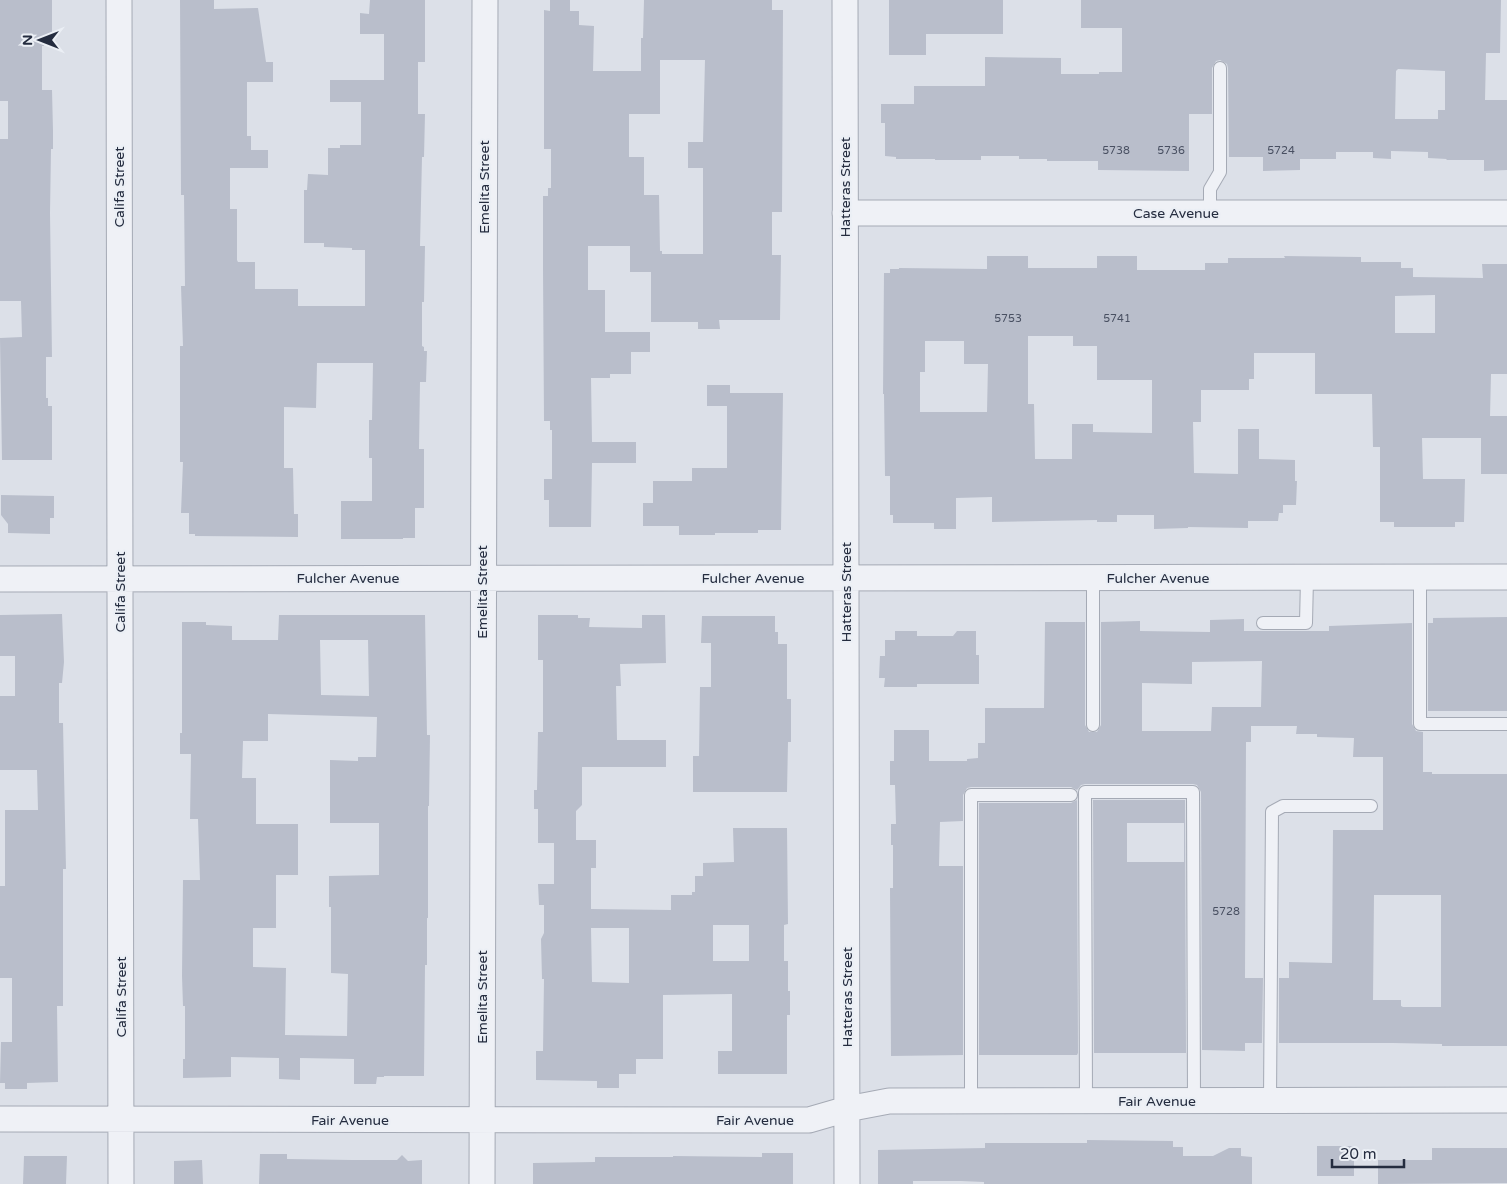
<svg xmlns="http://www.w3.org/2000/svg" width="1507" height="1184" font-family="'Varela Round',sans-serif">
<rect width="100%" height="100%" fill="#dce0e8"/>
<!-- building -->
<path fill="#b9becb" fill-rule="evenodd" d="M 0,0 L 52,0 L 52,33 L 48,33 L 48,41 L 44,41 L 44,46 L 42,46 L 42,90 L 52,90 L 53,131 L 53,149 L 51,149 L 50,213 L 52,357 L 46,357 L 46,398 L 48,398 L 48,406 L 52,406 L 52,460 L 2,460 L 0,338 L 22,337 L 21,301 L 0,301 L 0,139 L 8,139 L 8,101 L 0,101 Z
M 180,0 L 214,0 L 214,9 L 258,8 L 266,62 L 273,62 L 273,82 L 247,82 L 247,136 L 251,136 L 251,150 L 268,150 L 268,168 L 230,168 L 230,209 L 237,209 L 237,260 L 238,262 L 255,262 L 255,289 L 298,289 L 298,306 L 365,306 L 365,250 L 352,250 L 352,248 L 324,247 L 324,243 L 304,243 L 304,190 L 307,190 L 308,174 L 328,175 L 328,148 L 340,148 L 340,145 L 361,145 L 361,102 L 330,102 L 330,80 L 384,80 L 384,34 L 360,34 L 360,13 L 369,14 L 370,0 L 425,0 L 425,62 L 418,62 L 418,114 L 425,114 L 424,157 L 422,157 L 420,246 L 425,246 L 424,302 L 422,302 L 422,346 L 424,347 L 424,351 L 427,351 L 426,382 L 420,382 L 419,449 L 424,449 L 424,508 L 415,508 L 415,538 L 403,538 L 403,539 L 341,539 L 341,501 L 372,501 L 372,458 L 369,458 L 369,420 L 372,420 L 373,363 L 317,363 L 316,408 L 284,407 L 284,468 L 293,468 L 294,514 L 298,514 L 298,537 L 195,536 L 195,534 L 189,534 L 189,513 L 181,513 L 183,462 L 180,462 L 180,346 L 183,346 L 181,286 L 185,286 L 184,195 L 181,195 Z
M 550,0 L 570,0 L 570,11 L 579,11 L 579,25 L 594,26 L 593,71 L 641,71 L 641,38 L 643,38 L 644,0 L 772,0 L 772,10 L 783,10 L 782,212 L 772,212 L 772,255 L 781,255 L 780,320 L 719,320 L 720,329 L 698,329 L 698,322 L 651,322 L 651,272 L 630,272 L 630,246 L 588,246 L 588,290 L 605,290 L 605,332 L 650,332 L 650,352 L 631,352 L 631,374 L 610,374 L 610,378 L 591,378 L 592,442 L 636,442 L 636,463 L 592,463 L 591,527 L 549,527 L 549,500 L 544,500 L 544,479 L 552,479 L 552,430 L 550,430 L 550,421 L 544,421 L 543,269 L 543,196 L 548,196 L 548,188 L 551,188 L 551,149 L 544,149 L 544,10 L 550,11 ZM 660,60 L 705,60 L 703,142 L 688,142 L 688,168 L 703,168 L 703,254 L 662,254 L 662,251 L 660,251 L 659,195 L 644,195 L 644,157 L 629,157 L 629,114 L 660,114 Z
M 889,0 L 1003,0 L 1003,34 L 926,34 L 926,55 L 889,55 Z
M 1081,0 L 1501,0 L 1500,53 L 1486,53 L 1485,100 L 1507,100 L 1507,170 L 1484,171 L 1484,160 L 1446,160 L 1447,159 L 1428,158 L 1428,152 L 1391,151 L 1391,159 L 1373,158 L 1373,152 L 1336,152 L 1336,159 L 1300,159 L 1300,170 L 1263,171 L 1263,157 L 1229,157 L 1228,68 L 1227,64 L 1220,60 L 1216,61 L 1212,68 L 1212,114 L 1189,114 L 1189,171 L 1098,170 L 1098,161 L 1047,161 L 1047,159 L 1019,159 L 1019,156 L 981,156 L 981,160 L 935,160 L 935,159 L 896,159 L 896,157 L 885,156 L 885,123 L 881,123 L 881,104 L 914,104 L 914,86 L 985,86 L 985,57 L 1061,58 L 1061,74 L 1099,74 L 1099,72 L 1122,72 L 1122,28 L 1081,28 ZM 1398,69 L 1445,71 L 1445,110 L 1438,110 L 1438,119 L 1395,119 L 1396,71 Z
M 987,256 L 1028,256 L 1028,268 L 1097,268 L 1097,256 L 1137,256 L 1137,270 L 1205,270 L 1205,263 L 1228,263 L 1228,258 L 1285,258 L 1284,256 L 1361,257 L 1361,262 L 1401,262 L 1401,268 L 1413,268 L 1413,277 L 1483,278 L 1482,264 L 1507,264 L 1507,374 L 1491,374 L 1490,416 L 1507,416 L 1507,474 L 1481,474 L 1481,438 L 1422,438 L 1423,479 L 1465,479 L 1464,522 L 1455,522 L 1455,527 L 1394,527 L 1394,522 L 1380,522 L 1380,447 L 1373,447 L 1372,394 L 1315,394 L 1315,353 L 1254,353 L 1254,379 L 1249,379 L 1249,390 L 1201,390 L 1201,422 L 1193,422 L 1194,473 L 1238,474 L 1238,429 L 1259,429 L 1259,459 L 1295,460 L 1295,481 L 1297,481 L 1296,505 L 1283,505 L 1283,513 L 1279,513 L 1278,521 L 1248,521 L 1248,528 L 1188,527 L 1188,528 L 1154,529 L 1154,515 L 1117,515 L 1117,522 L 1097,522 L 1097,520 L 992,522 L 992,497 L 956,498 L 956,529 L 934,529 L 934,523 L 893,523 L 893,515 L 890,515 L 890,476 L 885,476 L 884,394 L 883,394 L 884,273 L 890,273 L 890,269 L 899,269 L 899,268 L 987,269 ZM 1435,295 L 1435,333 L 1395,333 L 1395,296 ZM 1028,336 L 1073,336 L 1073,346 L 1097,346 L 1097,380 L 1152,380 L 1152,433 L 1093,432 L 1093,424 L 1072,424 L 1072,459 L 1035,459 L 1034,404 L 1028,404 ZM 925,341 L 964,341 L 964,364 L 988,364 L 987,412 L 920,412 L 920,372 L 925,372 Z
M 707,385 L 730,385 L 730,393 L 783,393 L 781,530 L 758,530 L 758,533 L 715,533 L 715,535 L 679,535 L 679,526 L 643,526 L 643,503 L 653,503 L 653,481 L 692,481 L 692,468 L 727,468 L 727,406 L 707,406 Z
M 1,495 L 54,496 L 54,518 L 50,518 L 50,534 L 8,533 L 8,524 L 1,515 Z
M 62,614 L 64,662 L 62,683 L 59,683 L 59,723 L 63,723 L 66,869 L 63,869 L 63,1006 L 57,1006 L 58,1082 L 27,1083 L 27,1089 L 5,1089 L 5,1083 L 0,1083 L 1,1042 L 12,1042 L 12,978 L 0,978 L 0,886 L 5,886 L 5,810 L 38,810 L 37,770 L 0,770 L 0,696 L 15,696 L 15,656 L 0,656 L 0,615 Z
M 279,615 L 425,615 L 427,735 L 430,735 L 429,806 L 428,806 L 428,918 L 427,918 L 427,965 L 425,965 L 424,1076 L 384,1076 L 384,1077 L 377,1077 L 376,1084 L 354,1084 L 354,1059 L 300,1058 L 300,1080 L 279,1079 L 279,1058 L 231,1057 L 231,1077 L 183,1078 L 183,1059 L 185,1059 L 185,1006 L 183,1006 L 182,976 L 183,880 L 200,880 L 198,819 L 190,819 L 191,754 L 180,754 L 180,733 L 182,733 L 182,622 L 206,622 L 206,625 L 232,626 L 232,640 L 278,640 ZM 320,640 L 368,640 L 369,696 L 321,695 ZM 268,714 L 377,717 L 376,757 L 358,757 L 358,761 L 330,760 L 330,823 L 379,823 L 379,875 L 329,876 L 329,907 L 331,907 L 331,973 L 348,974 L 347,1036 L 285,1035 L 286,968 L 253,967 L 253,928 L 276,928 L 276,875 L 298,875 L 298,824 L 256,824 L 256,778 L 242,778 L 243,741 L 268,741 Z
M 538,615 L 578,615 L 578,618 L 590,618 L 589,627 L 642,628 L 642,615 L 665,615 L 666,663 L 620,664 L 621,686 L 616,686 L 617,740 L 666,740 L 666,767 L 582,767 L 582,805 L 576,811 L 576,840 L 596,840 L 596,868 L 591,868 L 591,909 L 671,910 L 671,895 L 692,895 L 692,892 L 695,892 L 695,876 L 703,876 L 703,863 L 734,862 L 733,828 L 787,828 L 788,924 L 784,925 L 784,961 L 788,961 L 788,991 L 790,991 L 790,1015 L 787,1015 L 787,1074 L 718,1074 L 718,1051 L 732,1051 L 732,994 L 663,995 L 663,1059 L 636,1059 L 636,1074 L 619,1074 L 619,1088 L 597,1088 L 597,1081 L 536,1080 L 536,1051 L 543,1051 L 544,979 L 542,979 L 541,939 L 544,933 L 544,905 L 539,905 L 538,884 L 554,884 L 554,843 L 538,843 L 538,809 L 534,809 L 534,790 L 537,790 L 538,732 L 543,732 L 543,660 L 538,660 ZM 713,925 L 749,925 L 749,961 L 713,961 ZM 591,928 L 629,928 L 629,983 L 592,982 Z
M 702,616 L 775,616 L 775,632 L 778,632 L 778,644 L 787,644 L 787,699 L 791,699 L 791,742 L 788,742 L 787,792 L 693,792 L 693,756 L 699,756 L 700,687 L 711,687 L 711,643 L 701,643 Z
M 1507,617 L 1507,711 L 1428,711 L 1428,623 L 1433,623 L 1433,618 Z
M 1244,619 L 1244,631 L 1329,631 L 1329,626 L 1412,623 L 1412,724 L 1416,731 L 1423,732 L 1423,772 L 1432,772 L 1432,774 L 1507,774 L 1507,1046 L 1442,1046 L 1442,1044 L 1393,1043 L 1279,1043 L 1279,978 L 1289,978 L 1289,962 L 1332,963 L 1333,830 L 1383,830 L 1383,757 L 1353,757 L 1354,738 L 1317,737 L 1317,734 L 1296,734 L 1297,726 L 1251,726 L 1251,742 L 1246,742 L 1245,978 L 1263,978 L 1262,1043 L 1245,1043 L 1245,1051 L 1202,1050 L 1201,792 L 1197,785 L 1193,784 L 1085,784 L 1081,785 L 1077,790 L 1071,787 L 971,787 L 967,788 L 963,795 L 963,821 L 940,822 L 939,866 L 963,866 L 963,1055 L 891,1056 L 890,888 L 893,888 L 893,845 L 891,845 L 891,824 L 896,824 L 895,785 L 890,785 L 890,761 L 894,761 L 894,730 L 929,730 L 929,761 L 967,761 L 967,759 L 978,758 L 978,743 L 985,743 L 985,708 L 1044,708 L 1045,622 L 1085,622 L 1085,725 L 1089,732 L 1097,732 L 1101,725 L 1101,622 L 1140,621 L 1140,631 L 1210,632 L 1210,620 ZM 1262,661 L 1261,707 L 1212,707 L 1211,731 L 1142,731 L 1142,683 L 1192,684 L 1192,662 ZM 1374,895 L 1441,895 L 1441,1007 L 1403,1007 L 1401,1006 L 1401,1000 L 1373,1000 Z
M 895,631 L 917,631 L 917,636 L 953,636 L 957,631 L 976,631 L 976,655 L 979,655 L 979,684 L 917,684 L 917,687 L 884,687 L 885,678 L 879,678 L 880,656 L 885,656 L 885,640 L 895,640 Z
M 1077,800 L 1078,1053 L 1077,1055 L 979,1055 L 979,803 L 1071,803 Z
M 1093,800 L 1185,800 L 1186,1053 L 1094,1053 ZM 1127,823 L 1184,823 L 1184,862 L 1127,862 Z
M 1087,1140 L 1173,1141 L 1173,1147 L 1183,1147 L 1183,1156 L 1213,1156 L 1229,1148 L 1241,1148 L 1241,1156 L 1252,1157 L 1252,1184 L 984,1184 L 984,1182 L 961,1181 L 913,1181 L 913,1184 L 878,1184 L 878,1150 L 985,1148 L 985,1143 L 1087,1143 Z
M 1317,1146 L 1354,1146 L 1354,1176 L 1317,1176 Z
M 1432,1148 L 1507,1148 L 1507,1183 L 1378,1184 L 1378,1160 L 1432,1160 Z
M 762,1153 L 793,1153 L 793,1184 L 533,1184 L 533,1163 L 595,1162 L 595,1157 L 673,1157 L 673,1156 L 762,1157 Z
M 260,1154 L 287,1154 L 287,1159 L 352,1160 L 397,1160 L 402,1155 L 408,1161 L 422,1160 L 422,1184 L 259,1184 Z
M 24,1156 L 67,1156 L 66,1184 L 23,1184 Z
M 202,1160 L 203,1184 L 174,1184 L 174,1161 Z"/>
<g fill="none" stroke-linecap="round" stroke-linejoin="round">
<defs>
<path id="lane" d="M 1210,213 L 1210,189 L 1220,172 L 1220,68
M 1420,578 L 1420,724 L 1507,724
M 1263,623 L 1306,623 L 1307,578
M 1093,725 L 1093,578
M 971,1101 L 971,795 L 1071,795
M 1086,1101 L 1085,792 L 1193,792 L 1194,1101
M 1270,1101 L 1272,812 L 1283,806 L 1371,806"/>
<path id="street" d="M 119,0 L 121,1184
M 845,0 L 847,1184
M 845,213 L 1507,213
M 0,579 L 1507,577
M 0,1119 L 809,1120 L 847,1109 L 889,1101 L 1507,1100
M 482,1184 L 485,0"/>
</defs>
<!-- lane casing -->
<use href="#lane" stroke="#a5aab5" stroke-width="14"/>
<!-- street casing -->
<use href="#street" stroke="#a5aab5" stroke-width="27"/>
<!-- lane -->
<use href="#lane" stroke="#eff1f6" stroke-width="12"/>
<!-- street -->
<use href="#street" stroke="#eff1f6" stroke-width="25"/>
</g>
<g text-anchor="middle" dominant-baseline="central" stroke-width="4.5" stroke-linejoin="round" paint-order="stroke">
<!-- number labels -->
<g font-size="11" fill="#495062">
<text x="1116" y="150">5738</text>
<text x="1171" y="150">5736</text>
<text x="1281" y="150">5724</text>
<text x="1008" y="318">5753</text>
<text x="1117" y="318">5741</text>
<text x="1226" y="911">5728</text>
</g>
<!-- street labels -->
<g font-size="14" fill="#242c3f" stroke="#ebeff5">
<text transform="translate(119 187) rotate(-90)">Califa Street</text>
<text transform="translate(484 187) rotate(-90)">Emelita Street</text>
<text transform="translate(845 187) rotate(-90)">Hatteras Street</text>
<text x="1176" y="213">Case Avenue</text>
<text x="348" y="578">Fulcher Avenue</text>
<text x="753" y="578">Fulcher Avenue</text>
<text x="1158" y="578">Fulcher Avenue</text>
<text transform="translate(120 592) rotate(-90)">Califa Street</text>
<text transform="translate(482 592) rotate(-90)">Emelita Street</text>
<text transform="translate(846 592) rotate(-90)">Hatteras Street</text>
<text transform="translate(121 997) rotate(-90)">Califa Street</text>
<text transform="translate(482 997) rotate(-90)">Emelita Street</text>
<text transform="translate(847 997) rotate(-90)">Hatteras Street</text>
<text x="1157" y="1101">Fair Avenue</text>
<text x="350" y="1120">Fair Avenue</text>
<text x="755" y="1120">Fair Avenue</text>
</g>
</g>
<!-- north arrow -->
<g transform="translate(40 40) rotate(270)" stroke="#ebeff5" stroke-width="4" paint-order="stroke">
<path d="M0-4L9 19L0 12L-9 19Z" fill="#242c3f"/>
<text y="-8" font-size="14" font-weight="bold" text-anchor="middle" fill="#242c3f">N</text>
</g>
<!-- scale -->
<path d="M1332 1159v8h72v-8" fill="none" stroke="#242c3f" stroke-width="2.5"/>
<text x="1340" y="1159" font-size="15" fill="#242c3f" stroke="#ebeff5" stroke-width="4" paint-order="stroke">20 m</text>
</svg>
